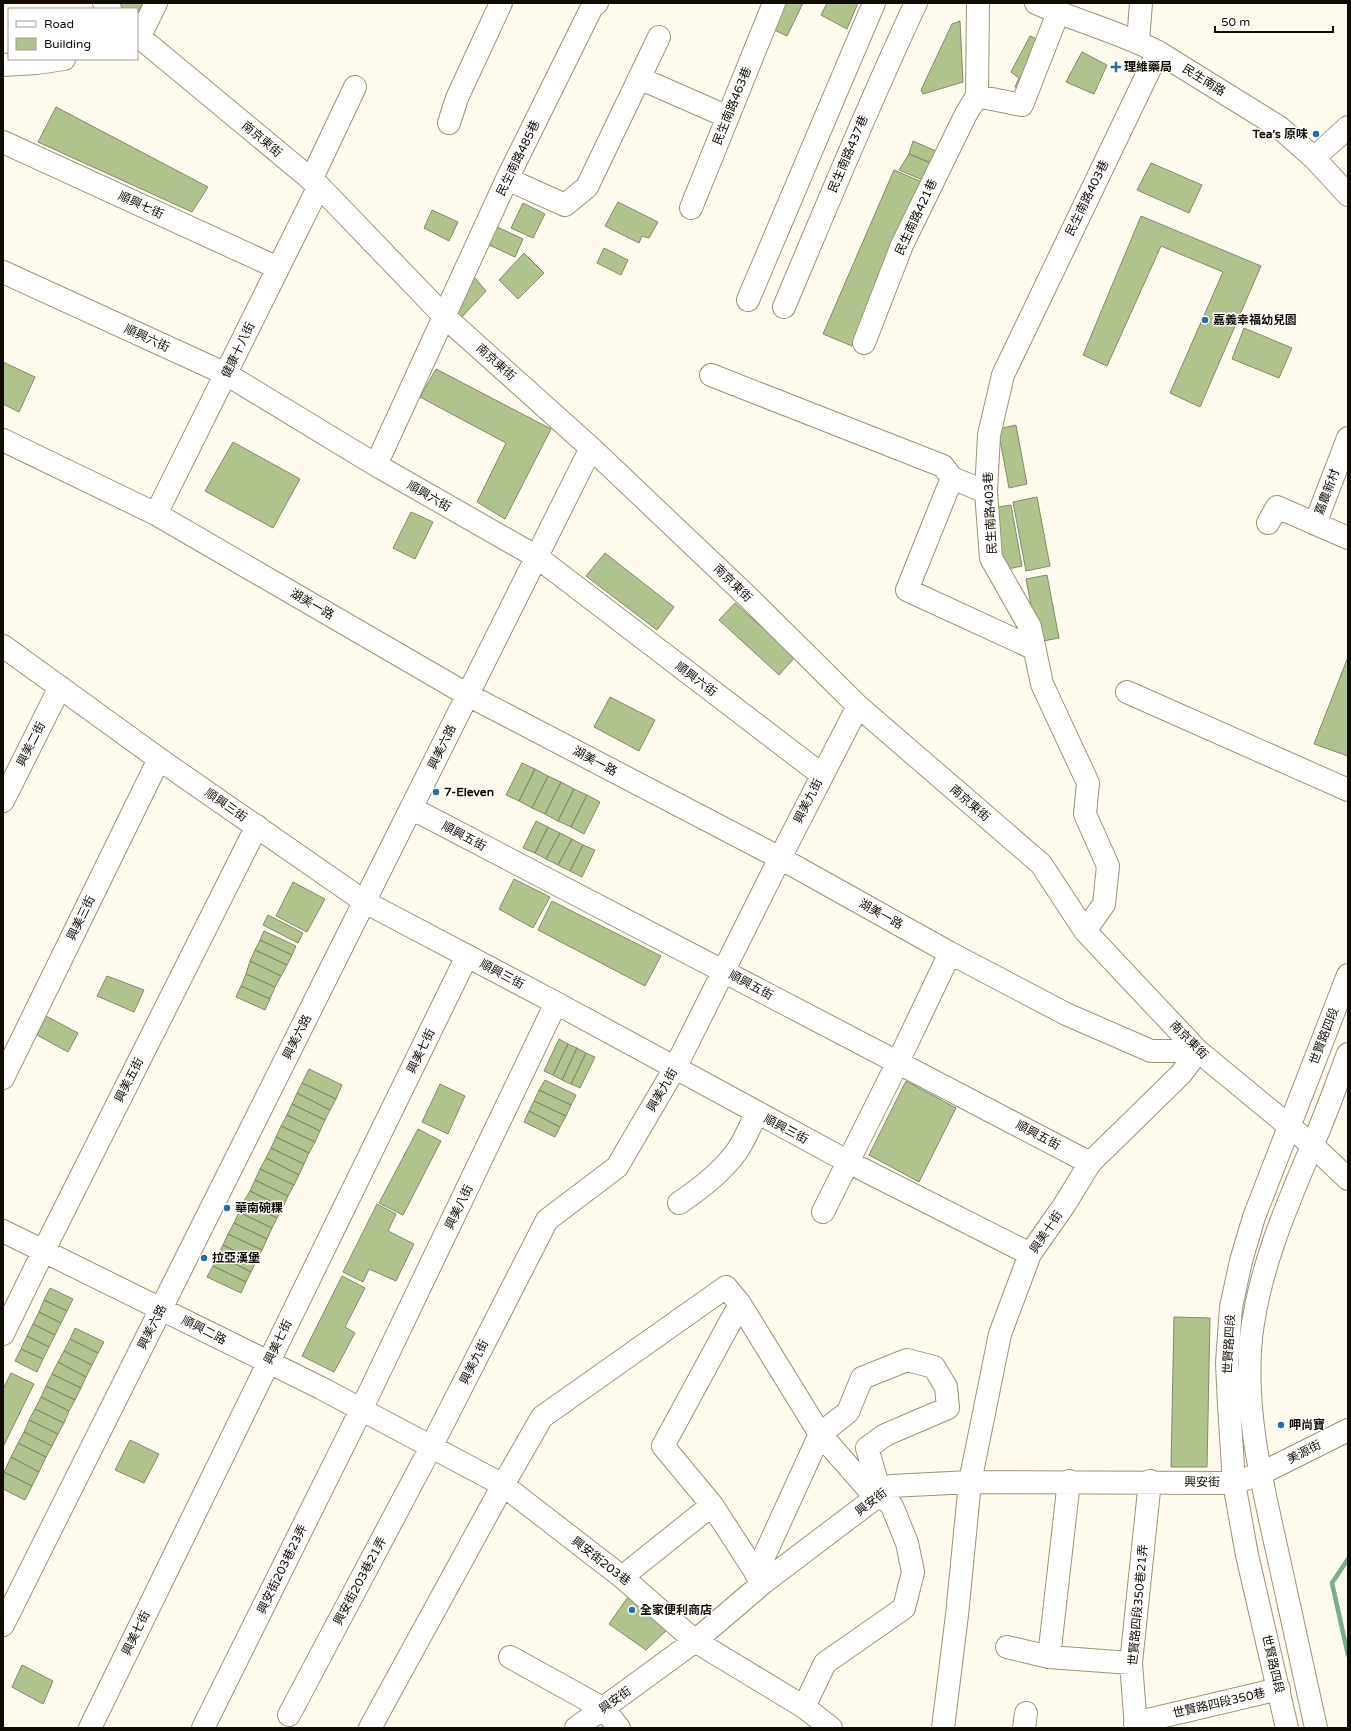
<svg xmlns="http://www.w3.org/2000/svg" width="1351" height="1731" font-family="'Varela Round','Noto Sans TC',sans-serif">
<rect width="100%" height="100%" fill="#fefaed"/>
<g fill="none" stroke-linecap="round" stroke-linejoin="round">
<!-- stream -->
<path stroke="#79ae89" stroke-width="4.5" d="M 1348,1559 L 1332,1583 L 1348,1655"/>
</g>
<!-- building -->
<path fill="#b1c38c" stroke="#818a6e" d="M 117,3 L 143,3 L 137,15 L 137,9 L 114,9 Z
M 778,3 L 803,3 L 787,36 L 768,27 Z
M 827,3 L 858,3 L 847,29 L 821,15 Z
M 960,21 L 963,82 L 923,94 L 921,90 L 952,24 Z
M 1030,36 L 1045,42 L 1025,90 L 1015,87 L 1019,78 L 1011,72 Z
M 1082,52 L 1107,65 L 1094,94 L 1066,82 Z
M 56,107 L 208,187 L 192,212 L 38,142 Z
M 913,141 L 936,151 L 931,163 L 909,154 Z
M 909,154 L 931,163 L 925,181 L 899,170 Z
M 1151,163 L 1202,185 L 1189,213 L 1137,190 Z
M 894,170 L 922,182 L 852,346 L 823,334 Z
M 618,202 L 658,222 L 649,238 L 642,236 L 639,243 L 605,226 Z
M 523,203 L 545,214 L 533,238 L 511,228 Z
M 432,210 L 458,222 L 449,241 L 424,228 Z
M 1141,216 L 1261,266 L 1200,407 L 1170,393 L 1223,272 L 1161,246 L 1107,366 L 1083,355 Z
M 495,226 L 523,239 L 515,257 L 487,244 Z
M 604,248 L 628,260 L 621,275 L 597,263 Z
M 524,253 L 544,273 L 518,299 L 499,280 Z
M 470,272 L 486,291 L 460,319 L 453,311 Z
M 1244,328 L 1292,348 L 1279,378 L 1232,359 Z
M 3,362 L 35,377 L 19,412 L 3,404 Z
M 436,369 L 551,429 L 505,519 L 477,502 L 506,443 L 420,397 Z
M 1016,425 L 1027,484 L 1009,488 L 998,429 Z
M 233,442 L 300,479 L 273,528 L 205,491 Z
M 1037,497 L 1050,566 L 1026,571 L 1013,502 Z
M 1011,505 L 1022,566 L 1003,570 L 992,508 Z
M 411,512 L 433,522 L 415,559 L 393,548 Z
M 605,553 L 674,607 L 657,630 L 586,576 Z
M 1047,575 L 1059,638 L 1038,642 L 1026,579 Z
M 735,603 L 795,657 L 779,675 L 719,620 Z
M 1348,657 L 1348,756 L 1314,744 Z
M 610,697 L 655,720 L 639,751 L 594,727 Z
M 522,763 L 535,769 L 519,801 L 506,795 Z
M 535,769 L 548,776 L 532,808 L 519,801 Z
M 548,776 L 561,782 L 545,814 L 532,808 Z
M 561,782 L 574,789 L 558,821 L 545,814 Z
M 574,789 L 587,795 L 571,827 L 558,821 Z
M 587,795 L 600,802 L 584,834 L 571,827 Z
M 536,821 L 548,827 L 535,853 L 523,848 Z
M 548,827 L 560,833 L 546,859 L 535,853 Z
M 560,833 L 572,839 L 558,865 L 546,859 Z
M 572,839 L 583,845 L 570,871 L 558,865 Z
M 583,845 L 595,850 L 582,877 L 570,871 Z
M 514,879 L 550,897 L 533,928 L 499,909 Z
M 293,882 L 325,899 L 307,932 L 276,916 Z
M 552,901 L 661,956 L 645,986 L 538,930 Z
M 268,915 L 303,933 L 298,943 L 263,925 Z
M 264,931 L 296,946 L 292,955 L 260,940 Z
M 260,940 L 292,955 L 287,965 L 255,950 Z
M 255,950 L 287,965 L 281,976 L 250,961 Z
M 250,961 L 281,976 L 275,987 L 246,974 Z
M 246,974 L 275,987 L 270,999 L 241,986 Z
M 107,976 L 144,990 L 134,1012 L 97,996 Z
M 241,986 L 270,999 L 265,1010 L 236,997 Z
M 46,1016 L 78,1033 L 68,1052 L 37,1035 Z
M 559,1039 L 568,1044 L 553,1075 L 544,1071 Z
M 568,1044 L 577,1048 L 562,1080 L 553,1075 Z
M 577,1048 L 586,1053 L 571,1084 L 562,1080 Z
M 586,1053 L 595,1057 L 580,1088 L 571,1084 Z
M 309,1069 L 342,1085 L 336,1099 L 302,1083 Z
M 545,1080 L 576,1095 L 571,1105 L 539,1090 Z
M 906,1081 L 956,1108 L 919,1182 L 869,1155 Z
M 302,1083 L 336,1099 L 330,1110 L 297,1093 Z
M 440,1084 L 465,1096 L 448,1134 L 422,1122 Z
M 539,1090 L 571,1105 L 566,1116 L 534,1101 Z
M 297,1093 L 330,1110 L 325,1120 L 292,1104 Z
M 534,1101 L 566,1116 L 560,1127 L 529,1111 Z
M 292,1104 L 325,1120 L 320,1131 L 287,1115 Z
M 529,1111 L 560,1127 L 555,1137 L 524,1122 Z
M 287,1115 L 320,1131 L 315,1142 L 281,1126 Z
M 281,1126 L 315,1142 L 309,1153 L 276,1137 Z
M 418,1129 L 441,1141 L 403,1215 L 379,1203 Z
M 276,1137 L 309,1153 L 304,1164 L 271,1148 Z
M 271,1148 L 304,1164 L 299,1175 L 266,1158 Z
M 266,1158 L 299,1175 L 294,1185 L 260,1169 Z
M 260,1169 L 294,1185 L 288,1196 L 255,1180 Z
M 255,1180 L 288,1196 L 283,1207 L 250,1191 Z
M 250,1191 L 283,1207 L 277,1218 L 244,1201 Z
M 244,1201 L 277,1218 L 272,1228 L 239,1212 Z
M 377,1204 L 396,1214 L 388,1231 L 414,1244 L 396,1281 L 369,1269 L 363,1282 L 343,1272 Z
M 239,1212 L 272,1228 L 267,1239 L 234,1223 Z
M 234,1223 L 267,1239 L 262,1250 L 228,1234 Z
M 228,1234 L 262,1250 L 256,1261 L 223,1245 Z
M 223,1245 L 256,1261 L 251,1272 L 218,1255 Z
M 218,1255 L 251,1272 L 246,1282 L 213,1266 Z
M 213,1266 L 246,1282 L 241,1293 L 207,1277 Z
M 342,1276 L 365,1288 L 345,1327 L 355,1333 L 334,1372 L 302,1356 Z
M 50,1288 L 73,1299 L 67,1311 L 44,1300 Z
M 44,1300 L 67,1311 L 61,1323 L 39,1312 Z
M 39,1312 L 61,1323 L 55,1335 L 33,1324 Z
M 1174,1317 L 1210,1318 L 1207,1467 L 1171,1467 Z
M 33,1324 L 55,1335 L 49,1347 L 27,1336 Z
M 75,1328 L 104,1342 L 98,1353 L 70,1339 Z
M 27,1336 L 49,1347 L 43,1359 L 21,1349 Z
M 70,1339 L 98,1353 L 92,1365 L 64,1351 Z
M 21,1349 L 43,1359 L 37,1372 L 15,1361 Z
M 64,1351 L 92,1365 L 86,1377 L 58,1362 Z
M 58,1362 L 86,1377 L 81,1388 L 52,1374 Z
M 11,1373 L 34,1384 L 3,1447 L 3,1389 Z
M 52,1374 L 81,1388 L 75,1400 L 46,1386 Z
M 46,1386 L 75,1400 L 69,1411 L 41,1397 Z
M 41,1397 L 69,1411 L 64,1423 L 35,1409 Z
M 35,1409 L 64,1423 L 58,1434 L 29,1420 Z
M 29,1420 L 58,1434 L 52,1446 L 24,1432 Z
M 24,1432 L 52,1446 L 46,1457 L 18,1443 Z
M 130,1440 L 159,1454 L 144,1483 L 115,1470 Z
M 18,1443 L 46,1457 L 39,1472 L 11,1457 Z
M 11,1457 L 39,1472 L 32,1486 L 4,1472 Z
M 4,1472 L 32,1486 L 25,1500 L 3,1489 Z
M 628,1597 L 669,1628 L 646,1650 L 609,1624 Z
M 22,1665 L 53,1681 L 43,1704 L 12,1687 Z"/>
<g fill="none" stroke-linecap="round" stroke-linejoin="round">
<defs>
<path id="minor" d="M 104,3 L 110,9
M 137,35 L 319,186 L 445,317 L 591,448 L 750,599 L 858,706 L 1041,864 L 1085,931 L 1198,1051 L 1312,1145 L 1348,1179
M 137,39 L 139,38 L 156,3
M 1138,42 L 1141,3
M 3,65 L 37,63 L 64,59
M 639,78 L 728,117
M 977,96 L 1022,105 L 1058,13
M 449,123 L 457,98 L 501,3
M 3,142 L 278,268
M 1314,158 L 1348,127
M 507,179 L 565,205 L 587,187 L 659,37
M 311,180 L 355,87
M 691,208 L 774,3
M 3,272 L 226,374 L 376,465 L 537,557 L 822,775
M 748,300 L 874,3
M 784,307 C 827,205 869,103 916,3
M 864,343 L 902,245 L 966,114 L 977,96 L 978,3
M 711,375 L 943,466 L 952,478 L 986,492
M 3,440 L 156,514 L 468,695 L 780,858 L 950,953 L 1066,1014 L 1151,1051 L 1198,1051
M 376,465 L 507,179 L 592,7 L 597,3
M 952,478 L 907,590 L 1033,648
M 156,514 L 319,186
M 1268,523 L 1277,507 L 1348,538
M 1315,524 L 1348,438
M 3,646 L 159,759 L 365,902 L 556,1003 L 856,1166 L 1030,1254
M 1127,692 L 1348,790
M 3,801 L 60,687
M 411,808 L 1090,1163
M 1085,931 L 1104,904 L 1108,866 L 1085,814 L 1088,783 L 1042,684 L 1030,627 L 991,558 L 986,492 L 989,435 L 1003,375 L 1158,52
M 3,1078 L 159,759
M 679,1203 C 700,1189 722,1172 737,1151 C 745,1140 750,1125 757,1113
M 823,1212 L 898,1062 L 950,953
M 3,1231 L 321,1388 L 503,1485 L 622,1577 L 695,1641 L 804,1707 L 831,1728
M 740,1304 L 663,1446 L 712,1505 L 762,1582
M 3,1334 L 44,1250 L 257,826
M 756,1574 L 820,1434 L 848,1412 L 862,1378 L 907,1360 L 934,1367 L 946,1387 L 948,1408 L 885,1435 L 867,1448 L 881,1495 L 892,1506 L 907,1543 L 913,1572 L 904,1608 L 825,1663 L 804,1707
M 622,1577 L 712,1505
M 3,1625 L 591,448
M 1007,1647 L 1049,1657 L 1131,1663
M 510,1657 L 604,1709 L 619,1728
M 1049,1657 L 1069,1481
M 289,1715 L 431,1447 L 547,1220 L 617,1167 L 675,1068 L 780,858 L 858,706
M 1135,1723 L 1279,1689
M 90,1728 L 467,956
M 203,1728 L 361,1410 L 556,1003
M 370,1728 L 503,1485 L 542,1417 L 726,1287 L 740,1304 L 820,1434 L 877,1499
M 576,1728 L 695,1641 L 763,1583 L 891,1486 L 970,1482 L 1234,1483 L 1260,1474 L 1348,1430
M 943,1728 L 957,1615 L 970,1482 L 1000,1334 L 1030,1254 L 1065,1204 L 1090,1163 L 1181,1074 L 1198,1051
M 1024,1728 L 1026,1713
M 1136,1728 L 1131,1663 L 1150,1481"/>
<path id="major" d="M 1036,3 C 1076,21 1119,32 1158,52 L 1279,127 L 1314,158 L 1348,195
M 1287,1728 L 1247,1555 L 1234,1483 L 1229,1405 L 1227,1363 L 1231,1307 L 1241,1261 L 1254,1217 L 1348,975
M 1316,1728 C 1303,1667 1289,1607 1276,1546 C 1261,1479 1244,1408 1251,1338 C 1259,1266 1290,1198 1318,1132 C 1329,1106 1338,1080 1348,1054"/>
</defs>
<!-- minor casing -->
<use href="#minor" stroke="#9d9476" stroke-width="24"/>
<!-- major casing -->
<use href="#major" stroke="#9d9476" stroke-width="24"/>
<!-- minor -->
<use href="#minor" stroke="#fff" stroke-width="22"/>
<!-- major -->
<use href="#major" stroke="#fff" stroke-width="22"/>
</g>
<!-- markers -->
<g fill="#276ea2" stroke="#fff" stroke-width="1.5">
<path d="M1114 61h4v4h4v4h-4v4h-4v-4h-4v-4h4z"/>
<circle cx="1316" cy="134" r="4"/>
<circle cx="1205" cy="320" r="4"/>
<circle cx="436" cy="792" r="4"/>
<circle cx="227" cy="1208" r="4"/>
<circle cx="204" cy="1258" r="4"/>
<circle cx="1281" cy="1425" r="4"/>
<circle cx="632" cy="1610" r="4"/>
</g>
<g text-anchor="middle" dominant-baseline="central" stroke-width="3" stroke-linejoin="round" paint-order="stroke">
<!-- poi labels -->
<g font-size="12" font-weight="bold" fill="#100c03" stroke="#fff" text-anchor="start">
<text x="1124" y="67">理維藥局</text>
<text x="1308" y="134" text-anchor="end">Tea's 原味</text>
<text x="1213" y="320">嘉義幸福幼兒園</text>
<text x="444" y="792">7-Eleven</text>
<text x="235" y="1208">華南碗粿</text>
<text x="212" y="1258">拉亞漢堡</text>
<text x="1289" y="1425">呷尚寶</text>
<text x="640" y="1610">全家便利商店</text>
</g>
<!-- street labels -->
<g font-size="12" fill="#100c03" stroke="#fff">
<text transform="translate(1204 80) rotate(32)">民生南路</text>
<text transform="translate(732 106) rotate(-68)">民生南路463巷</text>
<text transform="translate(262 139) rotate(40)">南京東街</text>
<text transform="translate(848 154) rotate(-67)">民生南路437巷</text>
<text transform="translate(518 158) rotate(-64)">民生南路485巷</text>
<text transform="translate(1087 198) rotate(-64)">民生南路403巷</text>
<text transform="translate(141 205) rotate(25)">順興七街</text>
<text transform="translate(916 217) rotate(-65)">民生南路421巷</text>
<text transform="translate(147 338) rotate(25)">順興六街</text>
<text transform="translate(238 350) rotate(-64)">健康十八街</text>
<text transform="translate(496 362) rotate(42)">南京東街</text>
<text transform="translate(1327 492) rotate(-69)">嘉農新村</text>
<text transform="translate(429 496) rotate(30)">順興六街</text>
<text transform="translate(990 513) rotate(-93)">民生南路403巷</text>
<text transform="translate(733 583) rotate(44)">南京東街</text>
<text transform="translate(312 604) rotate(30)">湖美一路</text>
<text transform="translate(696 679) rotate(37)">順興六街</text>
<text transform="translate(31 744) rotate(-63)">興美二街</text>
<text transform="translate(442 747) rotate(-64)">興美六路</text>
<text transform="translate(595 761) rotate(28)">湖美一路</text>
<text transform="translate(808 801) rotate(-63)">興美九街</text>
<text transform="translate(970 803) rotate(41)">南京東街</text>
<text transform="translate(226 805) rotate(35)">順興三街</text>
<text transform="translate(464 836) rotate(28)">順興五街</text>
<text transform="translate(881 914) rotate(29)">湖美一路</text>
<text transform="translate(81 918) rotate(-64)">興美三街</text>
<text transform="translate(502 974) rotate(28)">順興三街</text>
<text transform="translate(751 985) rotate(28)">順興五街</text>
<text transform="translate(1324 1036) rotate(-69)">世賢路四段</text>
<text transform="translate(297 1037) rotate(-63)">興美六路</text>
<text transform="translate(1189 1040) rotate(45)">南京東街</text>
<text transform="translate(421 1051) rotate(-64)">興美七街</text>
<text transform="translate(129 1080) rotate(-63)">興美五街</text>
<text transform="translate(662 1090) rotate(-60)">興美九街</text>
<text transform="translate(786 1129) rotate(28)">順興三街</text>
<text transform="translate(1038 1135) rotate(28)">順興五街</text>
<text transform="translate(459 1207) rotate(-64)">興美八街</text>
<text transform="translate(1046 1232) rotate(-56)">興美十街</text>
<text transform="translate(152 1327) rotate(-63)">興美六路</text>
<text transform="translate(204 1330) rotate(27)">順興二路</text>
<text transform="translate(278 1342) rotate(-64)">興美七街</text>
<text transform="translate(1229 1344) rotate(-87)">世賢路四段</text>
<text transform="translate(474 1362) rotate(-63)">興美九街</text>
<text transform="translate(1304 1452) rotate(-27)">美源街</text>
<text transform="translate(1202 1482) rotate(1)">興安街</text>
<text transform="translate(871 1502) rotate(-38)">興安街</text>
<text transform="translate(601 1561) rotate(38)">興安街203巷</text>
<text transform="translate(282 1569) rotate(-64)">興安街203巷23弄</text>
<text transform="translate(360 1581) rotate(-62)">興安街203巷21弄</text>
<text transform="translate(1138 1605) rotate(-85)">世賢路四段350巷21弄</text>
<text transform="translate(136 1633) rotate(-64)">興美七街</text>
<text transform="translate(1273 1664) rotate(77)">世賢路四段</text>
<text transform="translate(615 1700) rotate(-36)">興安街</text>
<text transform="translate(1219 1703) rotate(-13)">世賢路四段350巷</text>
</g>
</g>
<!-- border -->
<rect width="1351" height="1731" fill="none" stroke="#100c03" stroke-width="8"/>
<!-- legend -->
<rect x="8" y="8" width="130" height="52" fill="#ffffff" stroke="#9f9e9a"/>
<rect x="16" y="21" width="20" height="6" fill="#ffffff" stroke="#9f9e9a"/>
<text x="44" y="28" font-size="12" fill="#100c03">Road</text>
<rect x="16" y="38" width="20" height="12" fill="#b1c38c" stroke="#9f9e9a"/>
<text x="44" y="48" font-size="12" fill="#100c03">Building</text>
<!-- scale -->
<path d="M1215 26v6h118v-6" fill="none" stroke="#100c03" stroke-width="2"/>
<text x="1221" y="26" font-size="12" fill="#100c03" stroke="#ffffff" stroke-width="3" paint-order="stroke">50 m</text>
</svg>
